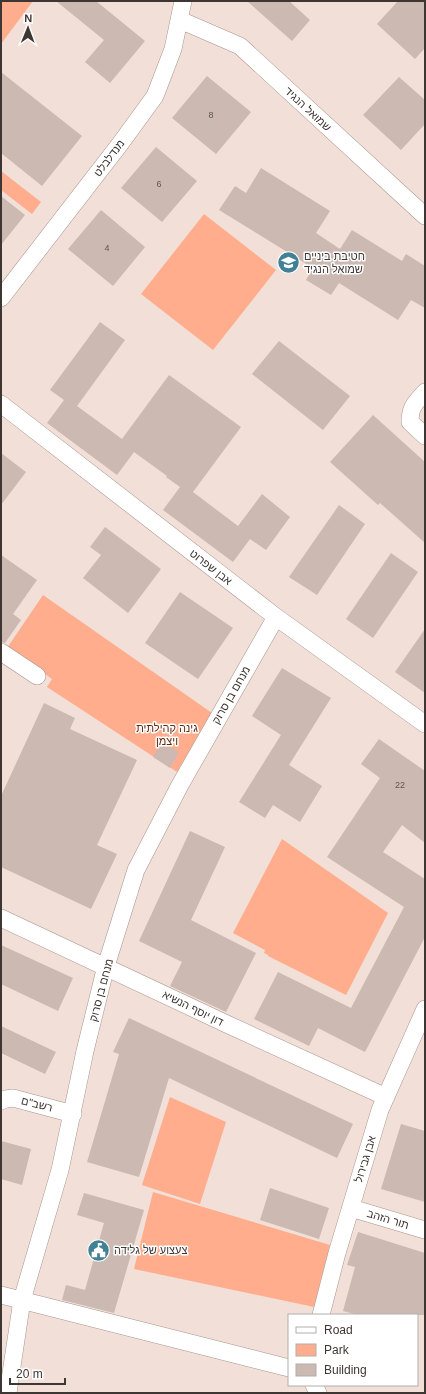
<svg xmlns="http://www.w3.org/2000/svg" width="426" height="1394" font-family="Arial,'Noto Sans Hebrew',sans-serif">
<rect width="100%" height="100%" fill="#f2dfd7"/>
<!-- green -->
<path fill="#ffad8c" d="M 1,1 L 33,1 L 1,44 Z
M 1,171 L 41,202 L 32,214 L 1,190 Z
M 204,214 L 276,270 L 213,350 L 141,294 Z
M 43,595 L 212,713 L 177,772 L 47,687 L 52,679 L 7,648 Z
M 282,839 L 388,913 L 346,995 L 268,956 L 268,955 L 264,953 L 265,950 L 233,933 Z
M 170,1097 L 226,1122 L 200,1204 L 142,1185 Z
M 153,1192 L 330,1245 L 314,1307 L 134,1269 Z"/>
<!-- building -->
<path fill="#cbb9b2" d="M 56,1 L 96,1 L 145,41 L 110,83 L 85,62 L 104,40 Z
M 247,1 L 289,1 L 310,20 L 292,41 Z
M 398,1 L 425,1 L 425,48 L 415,59 L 377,24 Z
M 1,72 L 82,136 L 42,186 L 1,153 Z
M 207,76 L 251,112 L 216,154 L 172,118 Z
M 399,77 L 425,100 L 425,124 L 401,150 L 363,115 Z
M 156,147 L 197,181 L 162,222 L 121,188 Z
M 261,168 L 330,211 L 316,233 L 340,249 L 352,230 L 402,261 L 406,254 L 425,266 L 425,308 L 411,300 L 398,320 L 339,283 L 331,295 L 306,280 L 313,268 L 219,210 L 235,186 L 246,193 Z
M 1,196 L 25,215 L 1,245 Z
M 101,210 L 145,247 L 113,286 L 68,249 Z
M 100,322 L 125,340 L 77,406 L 122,439 L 169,375 L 241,427 L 193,492 L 238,526 L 262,494 L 290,517 L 266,550 L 250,539 L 233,562 L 163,510 L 180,487 L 166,477 L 167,476 L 134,452 L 117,475 L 47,423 L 64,400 L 50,390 Z
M 279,341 L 350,396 L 323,430 L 252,374 Z
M 373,415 L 425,462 L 425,543 L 380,503 L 378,505 L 330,462 Z
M 1,453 L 26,472 L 1,505 Z
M 339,505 L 365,524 L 317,595 L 289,577 Z
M 105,527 L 161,569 L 128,613 L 83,578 L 101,555 L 90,547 Z
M 391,553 L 418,572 L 373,638 L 346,619 Z
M 1,555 L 37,580 L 13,614 L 21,620 L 5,643 L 1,642 Z
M 180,592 L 233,628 L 198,679 L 145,643 Z
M 425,629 L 425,693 L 395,672 Z
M 282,668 L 331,698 L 289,765 L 322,786 L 300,822 L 273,805 L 265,818 L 239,802 L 281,735 L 252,716 Z
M 44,703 L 75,718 L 70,729 L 137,760 L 97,845 L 117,854 L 91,909 L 1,867 L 1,796 Z
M 379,739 L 425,771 L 425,843 L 402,825 L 383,852 L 425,879 L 425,937 L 365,1052 L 318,1028 L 309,1046 L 254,1019 L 278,972 L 351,1008 L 404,907 L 327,857 L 380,778 L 361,764 Z
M 162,742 L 179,752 L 170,768 L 153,757 Z
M 190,831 L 225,847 L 191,920 L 256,953 L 226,1012 L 170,986 L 182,962 L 139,941 Z
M 1,945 L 73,978 L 58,1011 L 1,984 Z
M 129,1018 L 353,1124 L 337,1158 L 169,1078 L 139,1177 L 87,1162 L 119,1054 L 113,1052 Z
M 1,1026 L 56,1052 L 45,1074 L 1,1053 Z
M 401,1124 L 425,1131 L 425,1202 L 381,1189 Z
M 1,1141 L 31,1149 L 22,1185 L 1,1179 Z
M 270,1188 L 329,1208 L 319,1239 L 260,1220 Z
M 84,1193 L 144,1210 L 114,1313 L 62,1300 L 66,1285 L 85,1290 L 104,1223 L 77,1215 Z
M 358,1232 L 425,1253 L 425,1315 L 358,1315 L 343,1311 L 355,1267 L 347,1265 Z"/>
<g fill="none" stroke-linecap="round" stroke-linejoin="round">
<defs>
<path id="minor" d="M 180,20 L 240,46 L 425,216
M 1,298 L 120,144 L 155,96 L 173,49 L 183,1
M 425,392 C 415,403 410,407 410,422 L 425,436
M 1,404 L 276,617 L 425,724
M 1,652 L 37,676
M 1,918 L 231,1026 L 386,1097
M 1,1101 L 6,1099 L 13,1098 L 73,1114
M 351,1208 L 425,1230
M 1,1295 L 289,1368
M 321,1315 L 337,1253 L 380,1110 L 425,1009
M 314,1385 L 318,1393
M 8,1393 L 22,1300 L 60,1170 L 85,1051 L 106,966 L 136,870 L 180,785 L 276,617"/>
</defs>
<!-- minor casing -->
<use href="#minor" stroke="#a6958e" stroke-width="18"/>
<!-- minor -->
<use href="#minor" stroke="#fff" stroke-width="17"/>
</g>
<!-- icons -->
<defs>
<symbol id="school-disc" viewBox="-11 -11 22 22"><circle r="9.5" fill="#428095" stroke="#fff"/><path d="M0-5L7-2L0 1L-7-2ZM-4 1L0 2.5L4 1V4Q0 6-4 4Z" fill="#fff"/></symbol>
<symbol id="civic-disc" viewBox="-11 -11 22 22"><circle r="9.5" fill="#428095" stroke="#fff"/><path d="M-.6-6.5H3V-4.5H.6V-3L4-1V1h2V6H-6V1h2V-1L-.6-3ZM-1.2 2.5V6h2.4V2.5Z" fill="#fff"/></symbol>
</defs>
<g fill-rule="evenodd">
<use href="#school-disc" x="276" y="250" width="25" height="25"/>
<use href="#civic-disc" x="86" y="1238" width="25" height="25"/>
</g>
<g text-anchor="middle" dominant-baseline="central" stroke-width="3" stroke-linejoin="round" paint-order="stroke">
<!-- number labels -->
<g font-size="9" fill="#605753">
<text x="211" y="115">8</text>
<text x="159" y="184">6</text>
<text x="107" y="248">4</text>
<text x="400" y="785">22</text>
</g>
<!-- street labels -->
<g font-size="11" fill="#3d3633" stroke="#fff">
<text transform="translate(308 109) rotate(43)">שמואל הנגיד</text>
<text transform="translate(109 158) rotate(-53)">מנדלבלט</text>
<text transform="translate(211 567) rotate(38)">אבן שפרוט</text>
<text transform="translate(231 695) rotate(-60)">מנחם בן סרוק</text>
<text transform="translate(101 990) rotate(-75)">מנחם בן סרוק</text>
<text transform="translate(193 1008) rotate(26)">דון יוסף הנשיא</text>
<text transform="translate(37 1104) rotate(14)">רשב"ם</text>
<text transform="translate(365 1159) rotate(-73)">אבן גבירול</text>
<text transform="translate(388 1219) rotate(17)">תור הזהב</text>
</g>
<!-- poi labels -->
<g font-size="11" fill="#3d3633" stroke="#fff" text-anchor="start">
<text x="304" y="256">חטיבת ביניים<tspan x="304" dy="13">שמואל הנגיד</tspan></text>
<text x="114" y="1250">צעצוע של גלידה</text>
</g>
<!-- park labels -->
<g font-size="11" fill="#63270b" stroke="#fff">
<text x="167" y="728">גינה קהילתית<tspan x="167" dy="13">ויצמן</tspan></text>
</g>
</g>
<!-- border -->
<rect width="426" height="1394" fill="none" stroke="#3d3633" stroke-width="4"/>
<!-- legend -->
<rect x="288" y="1314" width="130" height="72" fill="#ffffff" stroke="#b1afad"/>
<rect x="296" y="1327" width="20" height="6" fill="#ffffff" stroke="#b1afad"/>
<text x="324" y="1334" font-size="12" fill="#3d3633">Road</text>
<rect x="296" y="1344" width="20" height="12" fill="#ffad8c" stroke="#b1afad"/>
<text x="324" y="1354" font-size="12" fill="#3d3633">Park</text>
<rect x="296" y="1364" width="20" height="12" fill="#cbb9b2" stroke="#b1afad"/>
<text x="324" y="1374" font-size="12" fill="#3d3633">Building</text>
<!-- north arrow -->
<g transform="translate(28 28) rotate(1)" stroke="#ffffff" stroke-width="3" paint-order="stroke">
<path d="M0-3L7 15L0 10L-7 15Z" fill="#3d3633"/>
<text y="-6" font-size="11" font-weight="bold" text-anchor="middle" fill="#3d3633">N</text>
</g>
<!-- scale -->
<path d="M10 1378v6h55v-6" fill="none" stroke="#3d3633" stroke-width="2"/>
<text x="16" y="1378" font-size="12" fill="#3d3633" stroke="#ffffff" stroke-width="3" paint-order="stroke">20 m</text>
</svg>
